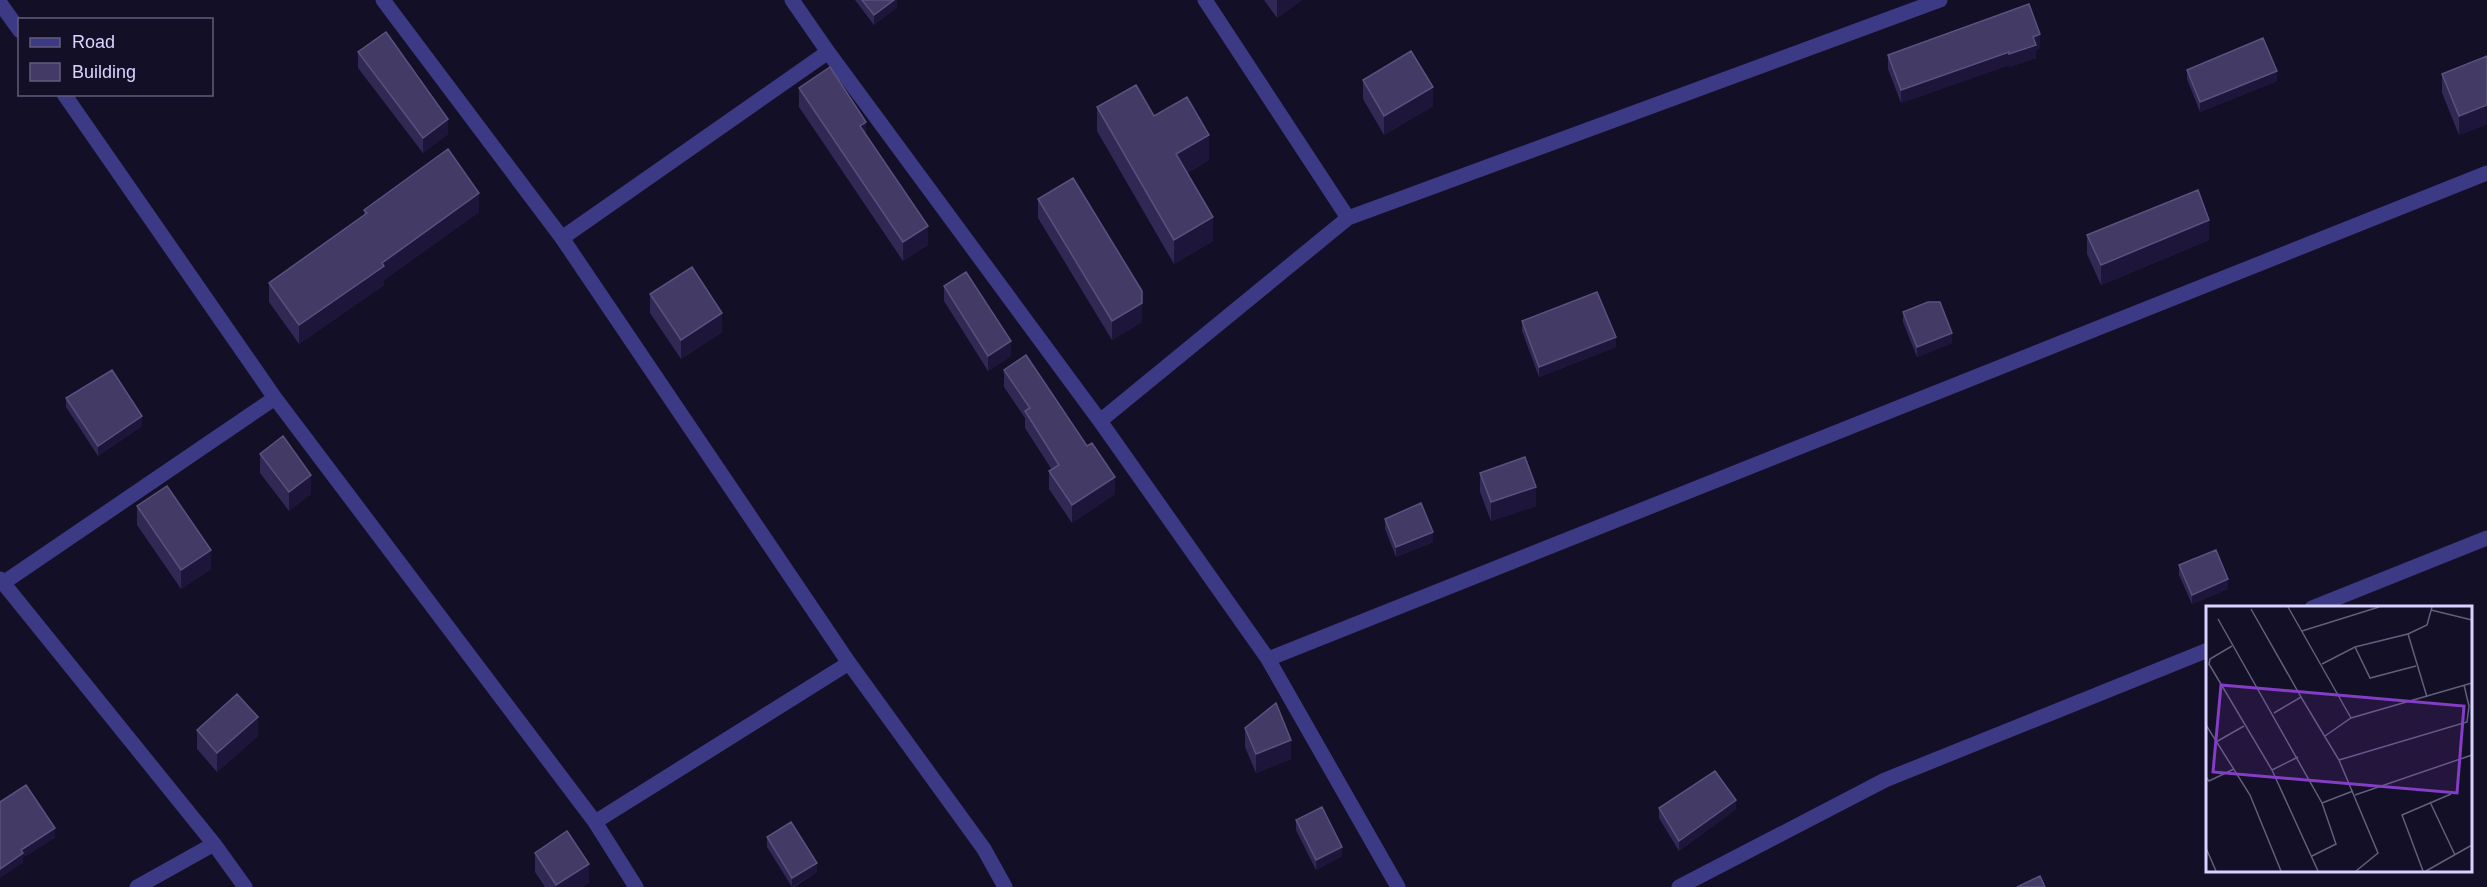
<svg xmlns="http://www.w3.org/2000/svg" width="2487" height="887" font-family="Arial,sans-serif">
<rect width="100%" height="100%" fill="#130f26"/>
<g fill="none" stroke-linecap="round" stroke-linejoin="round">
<!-- street -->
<path stroke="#3d3a85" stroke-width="15" d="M 383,0 L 562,238 L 849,663 L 984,849 L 1005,887
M 792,0 L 828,52
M 1205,0 L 1348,218
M 0,3 L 20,31
M 64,94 L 275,398 L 595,822 L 636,887
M 562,238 L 828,52 L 1100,421 L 1268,659 L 1398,887
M 1100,421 L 1348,218 L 1940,0
M 0,579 L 214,844 L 245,887
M 3,583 L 275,398
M 2312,608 L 2487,538
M 1268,659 L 2487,173
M 595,822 L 849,663
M 137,887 L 214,844
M 1679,887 L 1885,780 L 2208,650"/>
</g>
<!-- wall -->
<path fill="#312854" d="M 855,0 L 897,0 L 897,7 L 874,25 Z
M 1264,0 L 1302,0 L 1277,18 Z
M 2040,48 L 2036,50 L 2036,58 L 2009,67 L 2009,65 L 1901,103 L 1888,69 L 1888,55 Z
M 358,52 L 448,134 L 423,153 L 358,68 Z
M 2487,56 L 2487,124 L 2459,135 L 2442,93 L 2442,74 Z
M 2187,70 L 2277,81 L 2200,112 L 2187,79 Z
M 1363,80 L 1433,106 L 1384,135 L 1363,99 Z
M 799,88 L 866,134 L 928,245 L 903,261 L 799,107 Z
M 1097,107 L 1154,116 L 1209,160 L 1187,173 L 1213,241 L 1174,264 L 1097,131 Z
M 1038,199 L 1142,322 L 1112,340 L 1038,218 Z
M 364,210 L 479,212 L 384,280 L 384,285 L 299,344 L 269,302 L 269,283 L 364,215 Z
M 2087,235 L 2209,240 L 2101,285 L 2087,254 Z
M 944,286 L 1011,356 L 988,371 L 944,301 Z
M 650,294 L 722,332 L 681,359 L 650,313 Z
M 1903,312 L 1952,343 L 1917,357 L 1903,322 Z
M 1522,321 L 1616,347 L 1539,377 L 1522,331 Z
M 1004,370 L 1115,494 L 1072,523 L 1049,489 L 1049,471 L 1052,470 L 1025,428 L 1025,418 L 1004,387 Z
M 66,398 L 142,426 L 98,456 L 66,407 Z
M 260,454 L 311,494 L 289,511 L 260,473 Z
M 1480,473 L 1536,506 L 1491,521 L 1480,492 Z
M 137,506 L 211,569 L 181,589 L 137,525 Z
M 1385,519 L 1433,542 L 1396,557 L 1385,529 Z
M 2179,565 L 2228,589 L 2192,604 L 2179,575 Z
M 1245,728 L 1291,759 L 1256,773 L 1245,747 Z
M 197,730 L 258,736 L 217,772 L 197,749 Z
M 1659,808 L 1736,809 L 1679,851 L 1659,818 Z
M 1296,820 L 1342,856 L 1316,870 L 1296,830 Z
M 767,837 L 817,872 L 794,887 L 792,887 L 767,847 Z
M 535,853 L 589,883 L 582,887 L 545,887 L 535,872 Z"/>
<!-- shaded-wall -->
<path fill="#1d163a" d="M 894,0 L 897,0 L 897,7 L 874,25 L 874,15 Z
M 1277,0 L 1302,0 L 1277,18 Z
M 2040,34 L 2040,48 L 2036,50 L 2036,58 L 2009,67 L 2009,54 L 2033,37 Z
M 2009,52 L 2009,65 L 1901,103 L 1901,90 Z
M 2277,71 L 2277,81 L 2200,112 L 2200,102 Z
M 1433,87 L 1433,106 L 1384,135 L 1384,116 Z
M 2487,105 L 2487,124 L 2459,135 L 2459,116 Z
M 448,119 L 448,134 L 423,153 L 423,138 Z
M 866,122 L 866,141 L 860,126 Z
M 1209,135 L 1209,160 L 1176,179 L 1176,154 Z
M 479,193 L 479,212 L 384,280 L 384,285 L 299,344 L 299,325 L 382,263 Z
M 1213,217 L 1213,241 L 1174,264 L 1174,240 Z
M 2209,220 L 2209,240 L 2101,285 L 2101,265 Z
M 928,226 L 928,245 L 903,261 L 903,242 Z
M 1142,303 L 1142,322 L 1112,340 L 1112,321 Z
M 722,313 L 722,332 L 681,359 L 681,340 Z
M 1952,333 L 1952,343 L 1917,357 L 1917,347 Z
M 1616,337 L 1616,347 L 1539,377 L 1539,367 Z
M 1011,341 L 1011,356 L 988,371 L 988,356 Z
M 142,416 L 142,426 L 98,456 L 98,446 Z
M 311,475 L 311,494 L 289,511 L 289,492 Z
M 1115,477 L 1115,494 L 1072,523 L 1072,505 Z
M 1536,487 L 1536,506 L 1491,521 L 1491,502 Z
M 1433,532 L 1433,542 L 1396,557 L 1396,547 Z
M 211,550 L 211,569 L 181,589 L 181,570 Z
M 2228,579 L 2228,589 L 2192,604 L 2192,595 Z
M 258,717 L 258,736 L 217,772 L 217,753 Z
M 1291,740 L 1291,759 L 1256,773 L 1256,754 Z
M 1736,800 L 1736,809 L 1679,851 L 1679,841 Z
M 55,828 L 55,838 L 23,858 L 23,863 L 0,878 L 0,869 L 21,850 Z
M 1342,847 L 1342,856 L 1316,870 L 1316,860 Z
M 817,863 L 817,872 L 792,887 L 792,878 Z
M 589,864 L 589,883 L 582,887 L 556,887 L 556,885 Z"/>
<!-- building -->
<path fill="#433a66" stroke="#5a527e" stroke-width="1.5" d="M 862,0 L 894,0 L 874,15 Z
M 2029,4 L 2040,34 L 2033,37 L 2036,45 L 2009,54 L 2009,52 L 1901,90 L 1888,55 Z
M 386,32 L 448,119 L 423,138 L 358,52 Z
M 2263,38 L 2277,71 L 2200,102 L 2187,70 Z
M 1411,51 L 1433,87 L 1384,116 L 1363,80 Z
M 2487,56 L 2487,105 L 2459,116 L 2442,74 Z
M 830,67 L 866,122 L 860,126 L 928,226 L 903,242 L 799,88 Z
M 1136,85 L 1154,116 L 1187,97 L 1209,135 L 1176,154 L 1213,217 L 1174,240 L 1097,107 Z
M 448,149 L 479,193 L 382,263 L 384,266 L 299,325 L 269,283 L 367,213 L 364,210 Z
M 1073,178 L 1142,291 L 1142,303 L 1112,321 L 1038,199 Z
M 2198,190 L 2209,220 L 2101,265 L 2087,235 Z
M 692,267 L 722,313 L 681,340 L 650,294 Z
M 966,272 L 1011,341 L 988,356 L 944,286 Z
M 1597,292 L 1616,337 L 1539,367 L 1522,321 Z
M 1928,302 L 1940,302 L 1952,333 L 1917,347 L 1903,312 Z
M 1026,355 L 1087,446 L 1092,443 L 1115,477 L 1072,505 L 1049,471 L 1059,465 L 1025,411 L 1030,408 L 1004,370 Z
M 112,370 L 142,416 L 98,446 L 66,398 Z
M 283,436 L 311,475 L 289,492 L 260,454 Z
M 1525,457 L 1536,487 L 1491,502 L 1480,473 Z
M 167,486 L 211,550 L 181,570 L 137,506 Z
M 1421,503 L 1433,532 L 1396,547 L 1385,519 Z
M 2216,550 L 2228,579 L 2192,595 L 2179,565 Z
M 237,694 L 258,717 L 217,753 L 197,730 Z
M 1276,703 L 1291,740 L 1256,754 L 1245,728 Z
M 1715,771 L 1736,800 L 1679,841 L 1659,808 Z
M 26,785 L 55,828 L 21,850 L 23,853 L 0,869 L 0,802 Z
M 1322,807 L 1342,847 L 1316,860 L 1296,820 Z
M 791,822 L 817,863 L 792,878 L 767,837 Z
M 567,831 L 589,864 L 556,885 L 535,853 Z
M 2040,876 L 2045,887 L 2017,887 Z"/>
<!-- overview -->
<g transform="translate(2206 606)">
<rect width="266" height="266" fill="#130f26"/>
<path fill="none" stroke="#625e7d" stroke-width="1.5" d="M 82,1 L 145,112M 45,3 L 95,91M 225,4 L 266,14M 12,13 L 116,197 L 130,238 L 106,250M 96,25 L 173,1M 202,28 L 221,19 L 226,1M 26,40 L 4,53 L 3,58 L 66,164 L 112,265M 149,41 L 164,72 L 210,60M 116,58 L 149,41 L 202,28 L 221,91M 68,107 L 95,91 L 133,154 L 172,247 L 150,265M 0,119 L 44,189 L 75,265M 119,130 L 145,112 L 266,77M 10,136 L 38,120M 133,154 L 261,116 L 263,100 L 258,79M 66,164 L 92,151M 0,171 L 3,175 L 28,163M 149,189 L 266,149M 224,196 L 249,249M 116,197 L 147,185M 0,242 L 10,265M 217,265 L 196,209 L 245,188M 220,265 L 266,239"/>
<path fill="#843dc5" fill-opacity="0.15" stroke="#843dc5" stroke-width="3" d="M 15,79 L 258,100 L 251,187 L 7,166 Z"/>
<rect width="266" height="266" fill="none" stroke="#d9d4ff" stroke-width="3"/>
</g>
<!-- legend -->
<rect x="18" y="18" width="195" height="78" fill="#130f26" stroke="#625e7d" stroke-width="1.5"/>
<rect x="30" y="38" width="30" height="9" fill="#3d3a85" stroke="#625e7d" stroke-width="1.5"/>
<text x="72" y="48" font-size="18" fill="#d9d4ff">Road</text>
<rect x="30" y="63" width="30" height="18" fill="#433a66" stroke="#625e7d" stroke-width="1.5"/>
<text x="72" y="78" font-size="18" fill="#d9d4ff">Building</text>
</svg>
